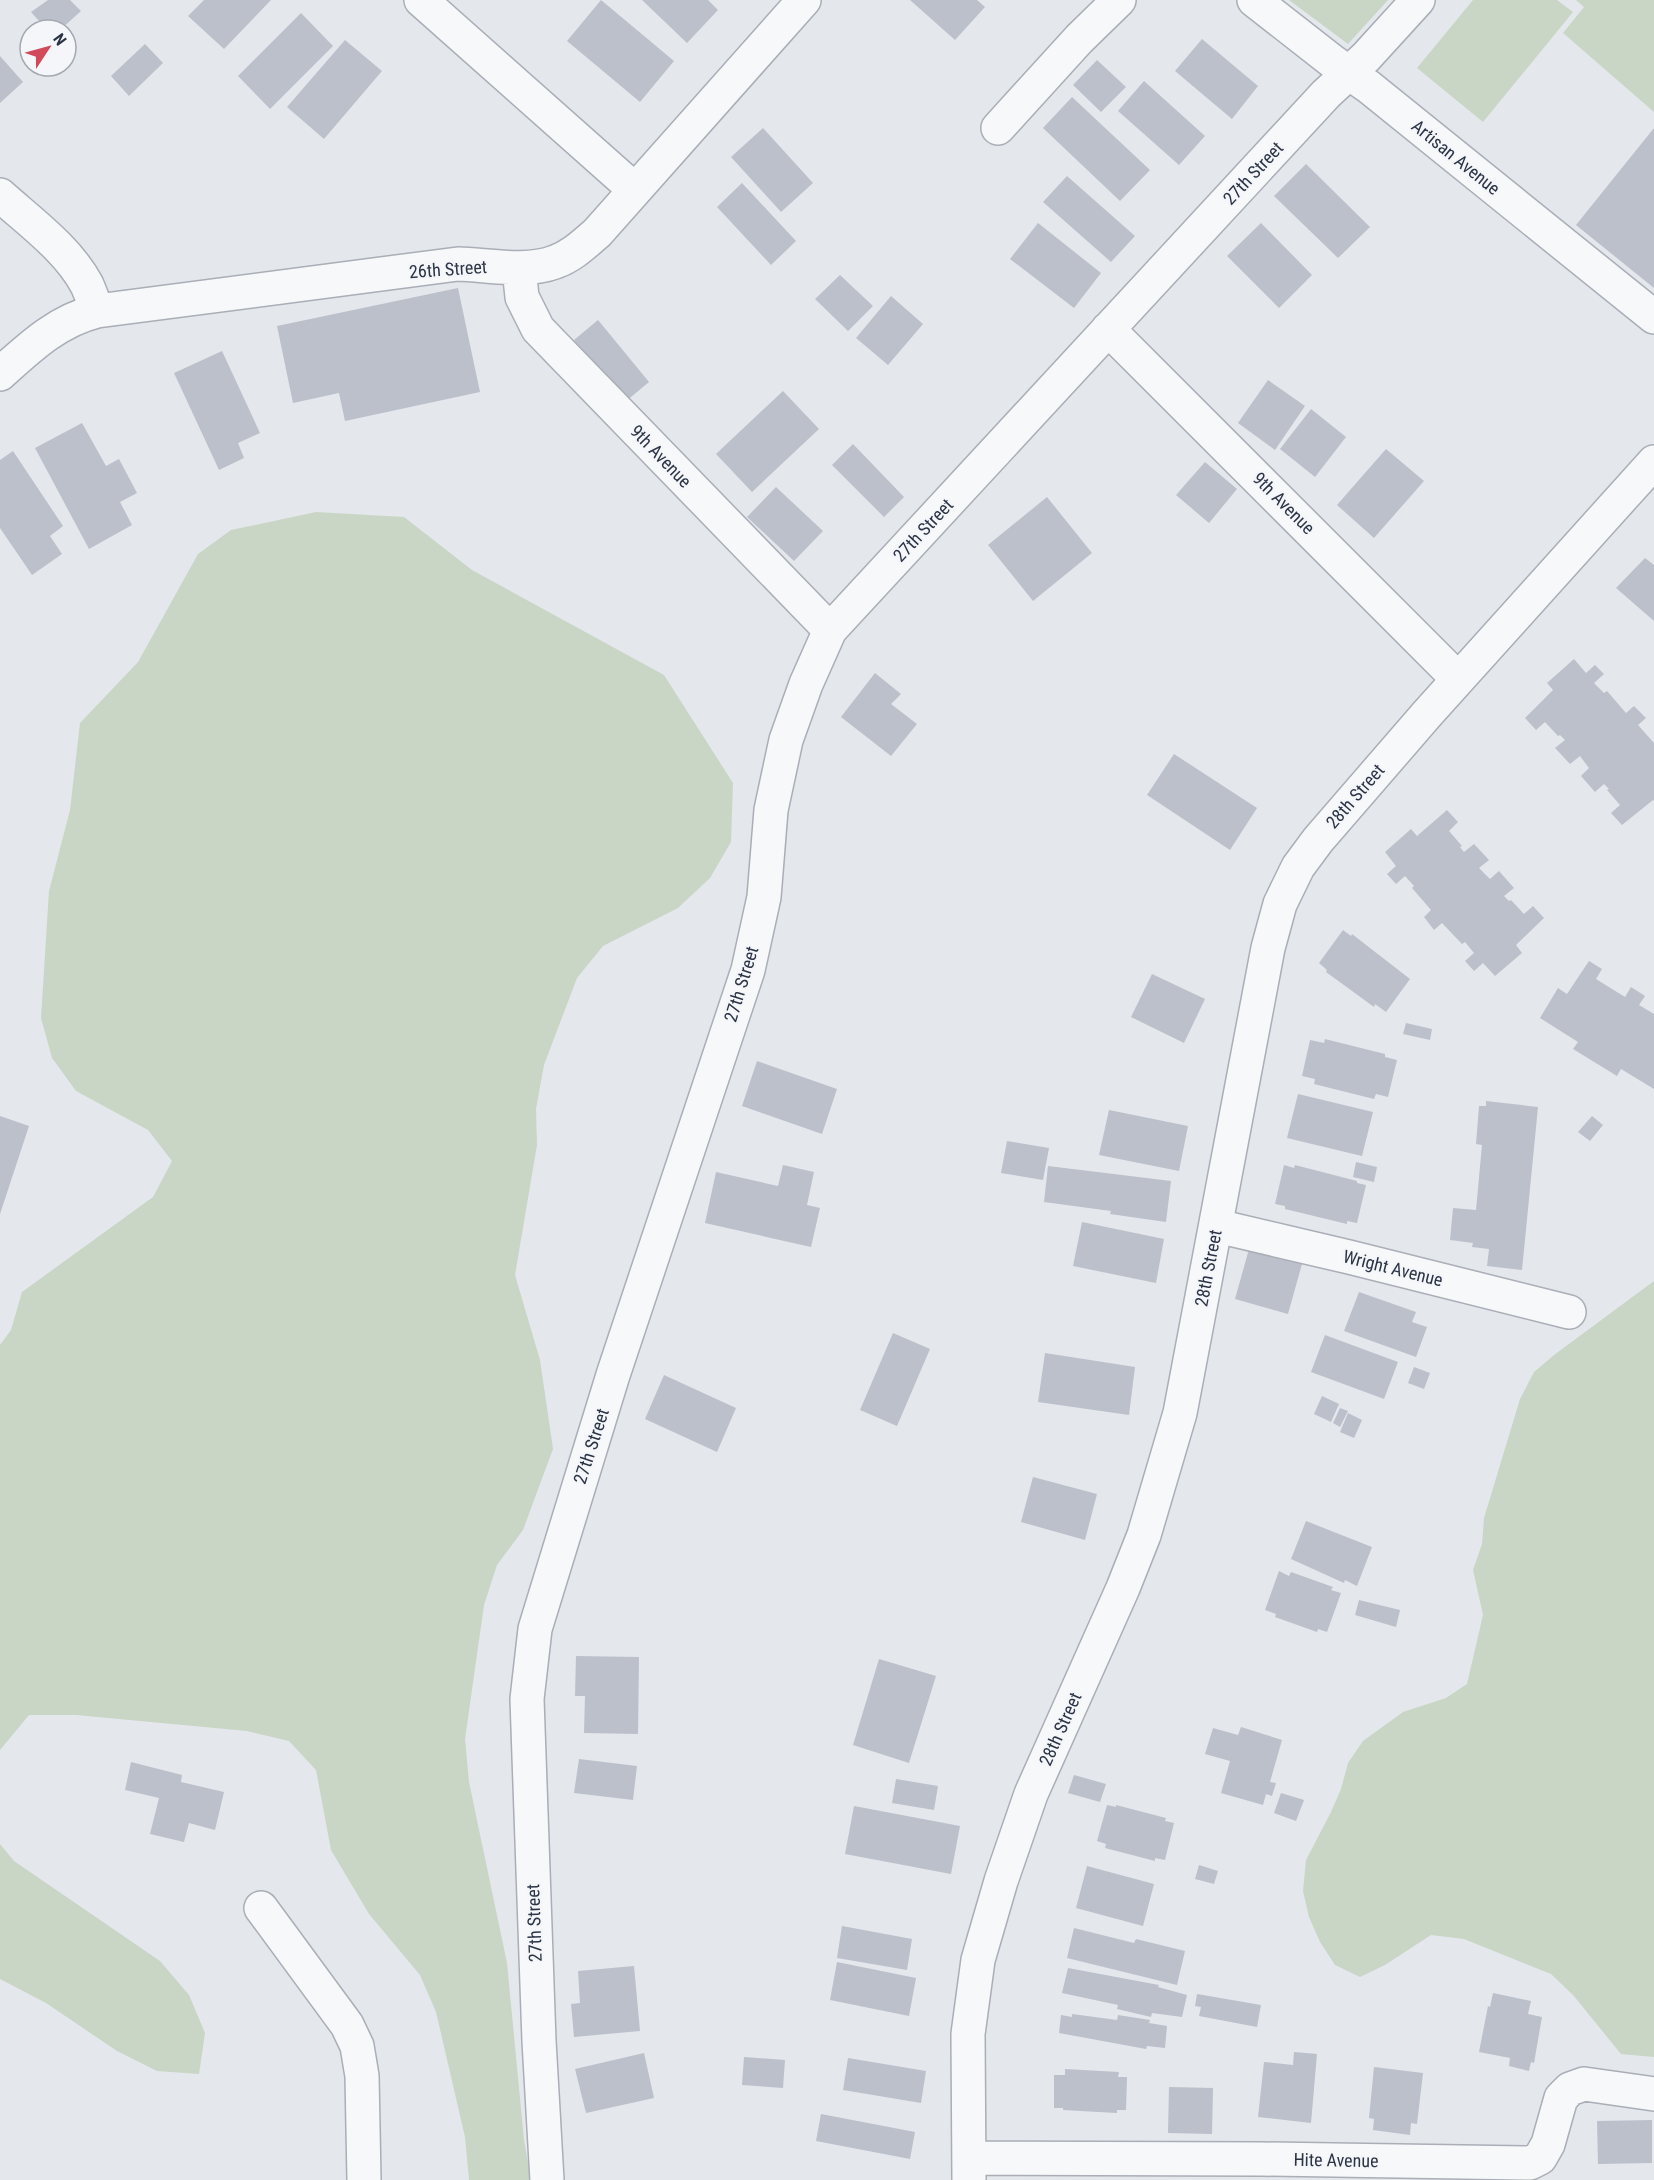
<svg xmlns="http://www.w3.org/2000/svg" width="1654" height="2180" font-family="'Roboto Condensed',sans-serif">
<rect width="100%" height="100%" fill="#e4e7ec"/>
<!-- green -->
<path fill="#c9d6c5" d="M 1289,0 L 1388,0 L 1348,44 Z
M 1473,0 L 1557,0 L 1573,12 L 1483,122 L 1417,68 Z
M 1576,0 L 1654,0 L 1654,112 L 1563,33 L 1584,7 Z
M 316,512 L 404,517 L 472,570 L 664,675 L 733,783 L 731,842 L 710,878 L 678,908 L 603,946 L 577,978 L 544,1065 L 536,1109 L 537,1145 L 515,1275 L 540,1360 L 553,1449 L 523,1530 L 497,1565 L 484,1605 L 465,1739 L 469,1782 L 507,1963 L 524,2140 L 531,2180 L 469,2180 L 465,2137 L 436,2012 L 420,1975 L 369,1914 L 331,1850 L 316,1770 L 289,1741 L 247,1731 L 76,1715 L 29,1715 L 0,1750 L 0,1345 L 11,1330 L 22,1292 L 153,1197 L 172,1161 L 148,1130 L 76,1091 L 52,1058 L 41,1018 L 49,891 L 70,810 L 80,723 L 138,662 L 198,554 L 231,530 Z
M 1654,1281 L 1654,2057 L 1621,2054 L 1573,1995 L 1551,1974 L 1464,1939 L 1431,1935 L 1385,1965 L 1360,1977 L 1335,1965 L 1320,1942 L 1309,1917 L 1303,1891 L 1306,1860 L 1331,1812 L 1341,1789 L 1348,1763 L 1363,1741 L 1403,1712 L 1446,1698 L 1467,1684 L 1483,1615 L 1473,1570 L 1482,1544 L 1484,1518 L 1520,1399 L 1534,1372 L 1554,1355 Z
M 0,1844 L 14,1861 L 160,1961 L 189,1995 L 205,2033 L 199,2074 L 157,2071 L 117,2051 L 46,2003 L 0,1979 Z"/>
<!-- building -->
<path fill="#bbc0ca" d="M 48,0 L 70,0 L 81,11 L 60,30 L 47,30 L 31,12 Z
M 204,0 L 271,0 L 224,49 L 188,16 Z
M 601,0 L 674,61 L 640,102 L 567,41 Z
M 642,0 L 708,0 L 718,10 L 687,43 Z
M 910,0 L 977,0 L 985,7 L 955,40 Z
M 301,13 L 333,46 L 270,109 L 238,76 Z
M 1202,39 L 1258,86 L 1232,119 L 1175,71 Z
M 345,40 L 382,71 L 324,139 L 287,107 Z
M 145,44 L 163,63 L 129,96 L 111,76 Z
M 0,56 L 23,82 L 0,103 Z
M 1097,60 L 1126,87 L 1101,112 L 1073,85 Z
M 1144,81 L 1205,136 L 1179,165 L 1118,111 Z
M 1072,97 L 1150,170 L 1120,201 L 1043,128 Z
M 763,128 L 813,183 L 781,212 L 731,157 Z
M 1654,128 L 1654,288 L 1576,225 Z
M 1306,164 L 1370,227 L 1338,258 L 1274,196 Z
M 1067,176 L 1135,236 L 1111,262 L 1043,202 Z
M 742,183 L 796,241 L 771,265 L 717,207 Z
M 1038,223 L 1101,273 L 1074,308 L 1010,259 Z
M 1261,223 L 1312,275 L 1279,308 L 1227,256 Z
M 840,275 L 873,306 L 848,331 L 815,299 Z
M 458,288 L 480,392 L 345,421 L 339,393 L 293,403 L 277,326 Z
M 891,296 L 923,324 L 888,365 L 856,338 Z
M 598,320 L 649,382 L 625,402 L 574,340 Z
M 222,351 L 260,433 L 238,443 L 244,458 L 219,470 L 174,373 Z
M 1268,380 L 1305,406 L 1275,450 L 1238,423 Z
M 783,391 L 819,429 L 752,492 L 716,454 Z
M 1311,409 L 1346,437 L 1315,477 L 1280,449 Z
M 82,423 L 106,466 L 119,459 L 137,493 L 120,502 L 132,525 L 89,549 L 35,448 Z
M 853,444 L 904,497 L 884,517 L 832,465 Z
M 1386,449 L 1424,481 L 1374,538 L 1337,505 Z
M 13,451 L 63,526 L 50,536 L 62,554 L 32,575 L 0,528 L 0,460 Z
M 1205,462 L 1237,489 L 1209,523 L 1176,495 Z
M 776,487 L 823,531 L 794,561 L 747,517 Z
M 1047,497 L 1092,553 L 1033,601 L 988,545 Z
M 1645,558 L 1654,565 L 1654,621 L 1616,588 Z
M 1574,659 L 1586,673 L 1595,665 L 1604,674 L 1594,683 L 1604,693 L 1607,691 L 1626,713 L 1634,706 L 1646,718 L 1638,725 L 1654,743 L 1654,801 L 1653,800 L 1622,825 L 1611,813 L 1620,805 L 1607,790 L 1609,789 L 1604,784 L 1595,792 L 1581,776 L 1589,768 L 1580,756 L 1570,764 L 1555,748 L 1565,740 L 1560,735 L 1558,736 L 1545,722 L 1536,730 L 1525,718 L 1553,690 L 1547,683 Z
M 875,673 L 901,694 L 891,704 L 917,724 L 891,756 L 841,717 Z
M 1174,754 L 1257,808 L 1230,850 L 1147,795 Z
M 1447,810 L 1458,822 L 1449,831 L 1462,846 L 1460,847 L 1464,852 L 1474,844 L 1489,860 L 1479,868 L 1490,879 L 1499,871 L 1514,888 L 1504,896 L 1509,901 L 1511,900 L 1524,914 L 1533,906 L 1544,918 L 1516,945 L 1522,953 L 1495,976 L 1483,963 L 1474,971 L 1465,961 L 1474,953 L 1465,942 L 1462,944 L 1442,923 L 1434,930 L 1424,917 L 1431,910 L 1412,888 L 1414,886 L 1405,876 L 1396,884 L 1387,874 L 1396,866 L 1385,852 L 1411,829 L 1417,836 Z
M 1343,930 L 1351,936 L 1352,934 L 1410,979 L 1386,1012 L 1375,1004 L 1374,1007 L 1326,972 L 1327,970 L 1319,963 Z
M 1589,961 L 1602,969 L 1596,979 L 1625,997 L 1631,987 L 1645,996 L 1639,1005 L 1654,1014 L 1654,1089 L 1621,1069 L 1617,1076 L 1573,1049 L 1578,1042 L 1540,1018 L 1558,988 L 1567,994 Z
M 1152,974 L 1205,999 L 1184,1043 L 1131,1017 Z
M 1406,1023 L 1432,1029 L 1430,1040 L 1403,1034 Z
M 1325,1039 L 1385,1054 L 1385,1057 L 1397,1060 L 1388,1097 L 1376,1094 L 1374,1099 L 1314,1084 L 1315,1079 L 1302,1076 L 1310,1040 L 1324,1043 Z
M 757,1061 L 837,1089 L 822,1134 L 742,1106 Z
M 1298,1094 L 1373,1112 L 1362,1156 L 1287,1138 Z
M 1486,1101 L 1538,1107 L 1522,1270 L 1487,1266 L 1489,1249 L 1472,1247 L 1473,1243 L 1450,1240 L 1453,1208 L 1476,1210 L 1482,1145 L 1476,1144 L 1479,1106 L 1486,1106 Z
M 1109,1110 L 1188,1126 L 1179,1171 L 1099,1155 Z
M 0,1116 L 29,1126 L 0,1214 Z
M 1592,1116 L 1603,1125 L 1590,1141 L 1578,1132 Z
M 1007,1141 L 1049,1148 L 1043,1180 L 1001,1173 Z
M 1356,1162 L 1377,1167 L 1374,1182 L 1353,1177 Z
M 783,1165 L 814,1172 L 807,1205 L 820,1208 L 811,1247 L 705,1223 L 716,1172 L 778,1186 Z
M 1284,1165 L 1294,1168 L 1295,1165 L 1357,1181 L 1357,1183 L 1366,1185 L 1357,1223 L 1347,1221 L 1347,1224 L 1285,1209 L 1285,1206 L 1275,1204 Z
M 1048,1166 L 1171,1181 L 1166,1222 L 1110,1214 L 1111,1211 L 1044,1202 Z
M 1082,1222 L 1164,1239 L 1156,1283 L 1073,1266 Z
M 1249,1249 L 1302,1264 L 1288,1314 L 1235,1299 Z
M 1359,1292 L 1416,1312 L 1412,1322 L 1427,1327 L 1416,1357 L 1344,1331 Z
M 893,1333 L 930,1349 L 897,1426 L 860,1410 Z
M 1325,1335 L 1398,1362 L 1384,1399 L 1311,1372 Z
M 1045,1353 L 1135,1367 L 1129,1415 L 1038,1402 Z
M 1414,1367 L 1430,1373 L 1424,1389 L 1408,1383 Z
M 664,1375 L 736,1408 L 717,1452 L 645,1419 Z
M 1322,1396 L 1339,1404 L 1331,1422 L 1314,1414 Z
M 1340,1408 L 1348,1411 L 1340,1427 L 1333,1423 Z
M 1348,1413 L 1362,1420 L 1354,1438 L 1340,1432 Z
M 1033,1477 L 1097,1494 L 1085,1540 L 1021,1522 Z
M 1306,1521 L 1372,1547 L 1357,1586 L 1345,1580 L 1344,1583 L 1291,1559 Z
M 1279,1571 L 1289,1576 L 1291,1572 L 1333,1587 L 1331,1590 L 1341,1593 L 1327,1632 L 1318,1629 L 1317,1632 L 1275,1617 L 1276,1614 L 1265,1610 Z
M 1359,1600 L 1400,1610 L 1396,1627 L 1355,1615 Z
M 576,1656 L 639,1657 L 638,1734 L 584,1733 L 585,1696 L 575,1696 Z
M 879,1659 L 936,1676 L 909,1763 L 853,1745 Z
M 1241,1727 L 1282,1740 L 1270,1782 L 1276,1783 L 1272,1796 L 1266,1794 L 1263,1805 L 1221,1793 L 1230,1761 L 1205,1754 L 1213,1728 L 1238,1735 Z
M 579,1759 L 637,1766 L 633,1800 L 574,1793 Z
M 131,1762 L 182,1775 L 181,1782 L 224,1792 L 215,1830 L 189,1823 L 184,1842 L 150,1834 L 159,1798 L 125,1790 Z
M 1074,1775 L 1106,1784 L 1100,1802 L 1068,1793 Z
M 896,1779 L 938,1786 L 934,1810 L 892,1803 Z
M 1281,1793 L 1304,1800 L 1296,1821 L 1274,1813 Z
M 1107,1805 L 1116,1807 L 1116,1805 L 1166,1818 L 1165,1821 L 1174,1823 L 1165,1860 L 1155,1858 L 1155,1861 L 1105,1848 L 1106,1844 L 1097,1841 Z
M 854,1806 L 960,1826 L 951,1874 L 845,1854 Z
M 1199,1865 L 1218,1871 L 1214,1884 L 1195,1879 Z
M 1087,1866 L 1154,1884 L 1143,1926 L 1076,1908 Z
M 842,1926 L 912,1939 L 907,1970 L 837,1958 Z
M 1074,1928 L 1134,1943 L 1136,1939 L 1185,1951 L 1177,1985 L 1067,1958 Z
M 837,1962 L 916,1978 L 909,2016 L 830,2000 Z
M 634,1966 L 640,2031 L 574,2037 L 571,2004 L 580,2003 L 578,1971 Z
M 1068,1968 L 1159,1985 L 1158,1987 L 1187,1995 L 1182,2017 L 1152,2013 L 1151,2017 L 1117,2009 L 1118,2005 L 1062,1993 Z
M 1493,1993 L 1531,2001 L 1528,2014 L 1542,2017 L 1534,2063 L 1531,2062 L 1529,2071 L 1509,2066 L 1510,2058 L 1479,2052 L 1488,2006 L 1490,2007 Z
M 1197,1994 L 1261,2005 L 1257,2027 L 1199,2016 L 1201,2007 L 1195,2006 Z
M 1072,2014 L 1117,2020 L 1118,2015 L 1150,2020 L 1149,2023 L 1167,2026 L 1165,2048 L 1147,2046 L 1146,2049 L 1059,2033 L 1061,2015 L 1072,2017 Z
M 1294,2052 L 1317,2054 L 1311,2123 L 1258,2117 L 1264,2062 L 1293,2065 Z
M 644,2053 L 654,2098 L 586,2113 L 575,2069 Z
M 744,2057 L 785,2060 L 783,2088 L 742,2085 Z
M 848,2058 L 926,2071 L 921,2103 L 843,2090 Z
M 1374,2067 L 1423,2073 L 1417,2124 L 1411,2123 L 1410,2135 L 1373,2130 L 1374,2119 L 1369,2118 Z
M 1065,2069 L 1119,2072 L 1118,2077 L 1127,2077 L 1126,2110 L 1117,2110 L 1117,2113 L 1063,2110 L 1063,2108 L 1054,2108 L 1054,2075 L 1065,2075 Z
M 1169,2087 L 1213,2088 L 1212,2134 L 1168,2133 Z
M 821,2114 L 915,2132 L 910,2159 L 816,2141 Z
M 1652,2120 L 1652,2163 L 1598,2164 L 1597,2121 Z"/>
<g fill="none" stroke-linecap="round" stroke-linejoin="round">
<defs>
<path id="minor" d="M 421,0 L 635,190
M 1254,0 L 1332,61 L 1369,87 L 1654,317
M 998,128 L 1079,39 L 1119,0
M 0,195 C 30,222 68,249 87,285 C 91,294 94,303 97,311
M 519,268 L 522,297 L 538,329 L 830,630
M 1108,329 L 1458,679
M 0,374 C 30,347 57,321 97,311 L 458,264 C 489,265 526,273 555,262 C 572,256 584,244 597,233 L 804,0
M 1217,1226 L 1349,1257 L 1569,1312
M 261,1908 L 347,2025 L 357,2046 L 362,2076 L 364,2180
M 969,2158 L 1262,2159 L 1530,2163 L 1540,2158 L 1548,2144 L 1561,2098 L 1570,2089 L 1584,2084 L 1654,2094
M 547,2180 L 539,2041 L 527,1699 L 535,1629 L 613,1375 L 748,970 L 764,897 L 771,810 L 786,740 L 806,684 L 830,630 L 1326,94 L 1366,57 L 1418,0
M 969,2180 L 968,2034 L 978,1960 L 1001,1881 L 1031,1794 L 1123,1588 L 1144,1535 L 1180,1413 L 1268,948 L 1280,904 L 1298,867 L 1318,840 L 1427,714 L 1654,462"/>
</defs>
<!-- minor casing -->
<use href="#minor" stroke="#a9aeb7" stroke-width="36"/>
<!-- minor -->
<use href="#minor" stroke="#f7f8fa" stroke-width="33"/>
</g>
<g text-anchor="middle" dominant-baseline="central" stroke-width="4.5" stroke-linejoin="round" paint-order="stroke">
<!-- street labels -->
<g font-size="18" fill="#2b3445" stroke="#f4f6f9">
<text transform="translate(1456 157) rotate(39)">Artisan Avenue</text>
<text transform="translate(1253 173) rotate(-47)">27th Street</text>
<text transform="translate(448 269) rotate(-4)">26th Street</text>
<text transform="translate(661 456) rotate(46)">9th Avenue</text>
<text transform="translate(1284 503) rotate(45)">9th Avenue</text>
<text transform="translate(923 530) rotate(-47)">27th Street</text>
<text transform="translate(1355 796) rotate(-49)">28th Street</text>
<text transform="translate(741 984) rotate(-73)">27th Street</text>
<text transform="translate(1208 1268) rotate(-79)">28th Street</text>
<text transform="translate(1393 1268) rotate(14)">Wright Avenue</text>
<text transform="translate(591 1446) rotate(-72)">27th Street</text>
<text transform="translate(1060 1729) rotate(-66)">28th Street</text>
<text transform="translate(534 1923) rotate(-92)">27th Street</text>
<text transform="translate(1336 2160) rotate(1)">Hite Avenue</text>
</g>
</g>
<!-- north arrow -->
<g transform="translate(48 48) rotate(54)"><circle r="28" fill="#f4f6f9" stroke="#a4a8b1" stroke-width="1.5"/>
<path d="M0-4.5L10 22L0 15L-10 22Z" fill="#d1495b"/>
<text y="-9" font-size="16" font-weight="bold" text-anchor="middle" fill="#2b3445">N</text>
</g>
</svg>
